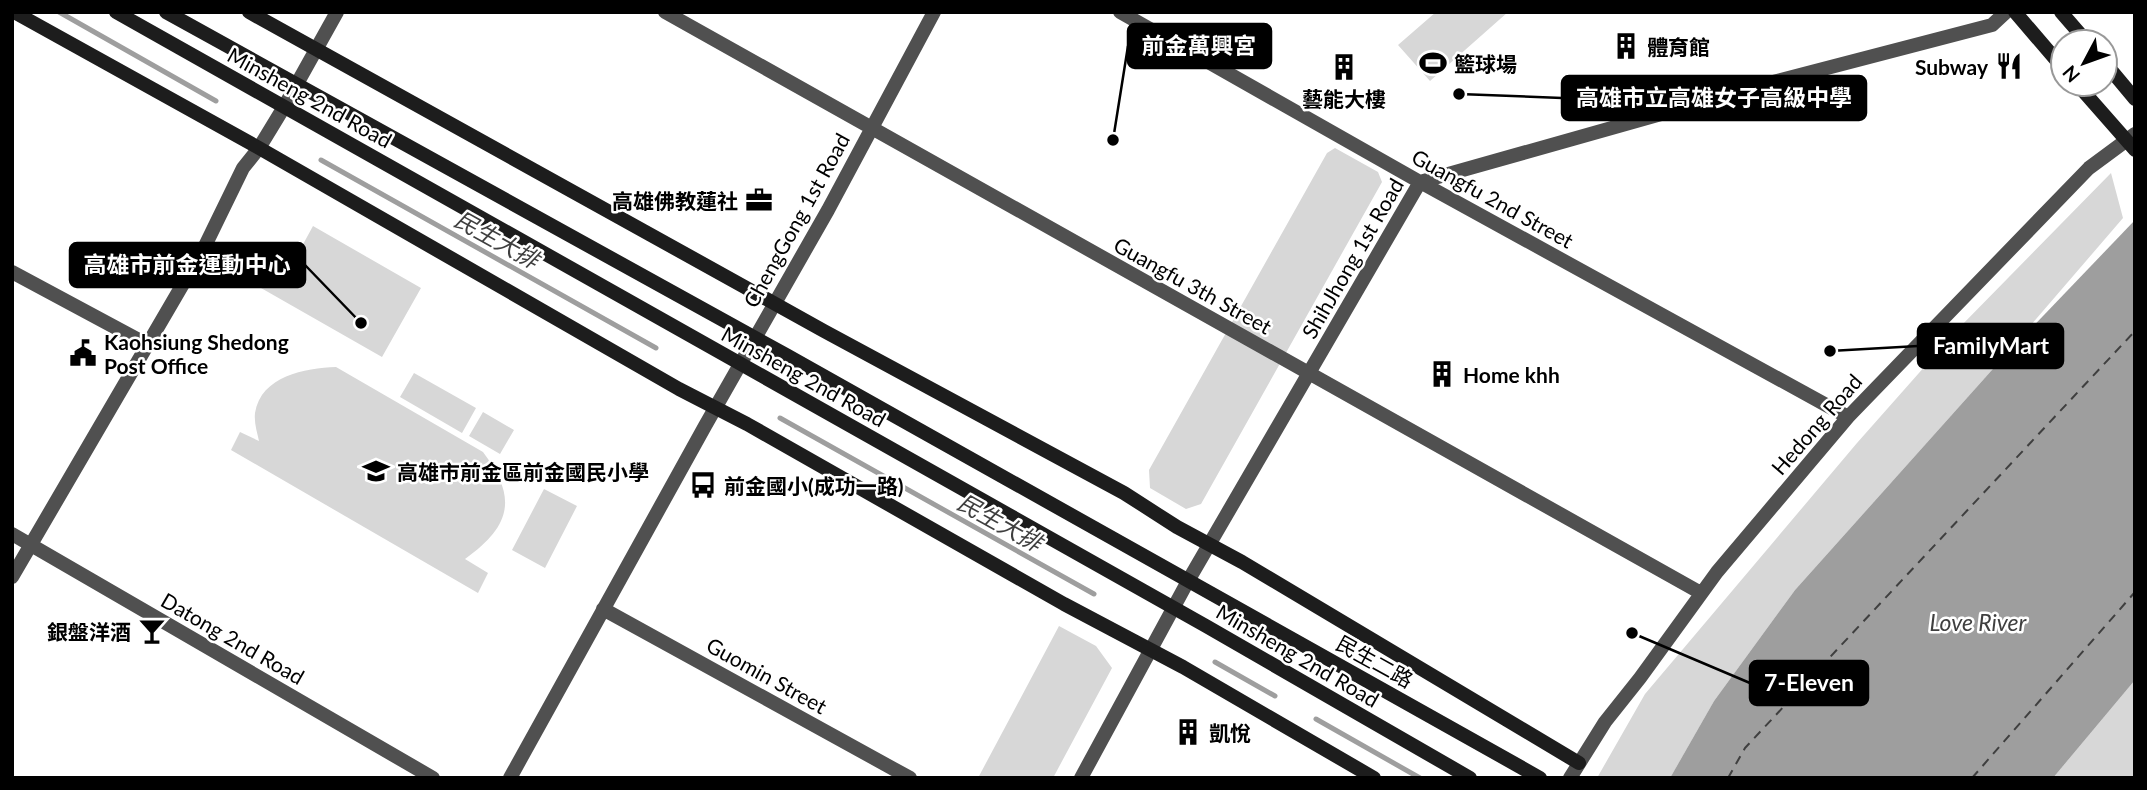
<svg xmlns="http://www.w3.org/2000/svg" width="2147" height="790" font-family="Lato,'Noto Sans TC',sans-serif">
<rect width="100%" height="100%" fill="#fff"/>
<!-- green -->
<path fill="#d7d7d7" d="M 1436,12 L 1508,12 L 1430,81 L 1398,45 Z
M 1335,148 L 1378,172 L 1382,182 L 1201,504 L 1186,509 L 1150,488 L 1149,470 L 1327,153 Z
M 2111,173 L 2123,218 L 2000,361 L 1795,590 L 1714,701 L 1670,778 L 1597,778 L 1645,694 L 1857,443 L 1957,330 Z
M 313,226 L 421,288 L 382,357 L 261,288 L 275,263 L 289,270 Z
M 336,367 L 483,452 C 518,498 511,526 465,559 L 488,573 L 478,593 L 231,450 L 240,432 L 259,441 C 257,432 254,423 255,413 C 261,376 305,368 336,367 Z
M 414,373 L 476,408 L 462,433 L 400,397 Z
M 483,412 L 514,430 L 500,454 L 469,436 Z
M 544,489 L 577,506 L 545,568 L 512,550 Z
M 1059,626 L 1096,646 L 1112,668 L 1053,778 L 978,778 Z
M 2135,680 L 2135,778 L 2053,778 Z"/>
<!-- water -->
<path fill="#9e9e9e" d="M 2135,220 L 2135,680 L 2053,778 L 1670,778 L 1714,701 L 1795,590 L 2000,361 Z"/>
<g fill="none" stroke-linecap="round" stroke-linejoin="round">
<!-- stream -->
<path stroke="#9e9e9e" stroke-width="5" d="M 59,12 L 216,101
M 321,160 L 656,348
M 780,418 L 1094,594
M 1215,662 L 1275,696
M 1316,719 L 1420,778"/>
<!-- ferry -->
<path stroke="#3f3f3f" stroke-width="2" stroke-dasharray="9 7" stroke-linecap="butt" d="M 1728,778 L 1745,748 L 2135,331
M 1972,778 L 2135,592"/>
<!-- street -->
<path stroke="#505050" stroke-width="14" d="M 665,12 L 1701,593
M 1120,12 L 1420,182 L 1848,417
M 12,272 L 148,345
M 12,534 L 433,778
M 12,577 L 204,248 L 243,168 L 259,148 L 284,107 L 337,12
M 603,609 L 910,778
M 510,778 L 705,426 L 828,210 L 934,12
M 1081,778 L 1188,581 L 1420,182 L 1693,105 L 1719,96 L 1992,25 L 2006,12
M 1570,778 L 1605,722 L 1640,678 L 1717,572 L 1848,417 L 2089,168 L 2135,134"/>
<!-- secondary -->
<path stroke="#1d1d1d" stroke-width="14" d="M 14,12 L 259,148 L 679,389 L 747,424 L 1064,604 L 1183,667 L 1374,778
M 116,12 L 1206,626 L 1470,778
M 166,12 L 786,355 L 1540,778
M 249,12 L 824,331 L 1124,493 L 1177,527 L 1242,562 L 1579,763
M 2015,12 L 2063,68
M 2061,12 L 2087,42
M 2105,63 L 2135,99
M 2077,84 L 2135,150"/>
</g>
<!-- icons -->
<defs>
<symbol id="building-bare" viewBox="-9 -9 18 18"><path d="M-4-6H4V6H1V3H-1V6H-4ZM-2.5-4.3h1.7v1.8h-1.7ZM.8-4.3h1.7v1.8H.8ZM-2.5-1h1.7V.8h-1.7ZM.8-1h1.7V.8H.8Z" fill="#000" stroke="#fff" stroke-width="2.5" paint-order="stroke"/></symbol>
<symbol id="stadium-bare" viewBox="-9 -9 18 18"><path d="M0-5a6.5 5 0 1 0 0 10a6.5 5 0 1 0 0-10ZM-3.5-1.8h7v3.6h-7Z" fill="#000" stroke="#fff" stroke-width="2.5" paint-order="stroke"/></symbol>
<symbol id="restaurant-bare" viewBox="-9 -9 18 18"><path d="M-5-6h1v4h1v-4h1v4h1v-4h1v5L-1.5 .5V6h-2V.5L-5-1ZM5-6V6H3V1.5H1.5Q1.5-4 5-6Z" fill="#000" stroke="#fff" stroke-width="2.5" paint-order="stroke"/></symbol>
<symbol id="office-bare" viewBox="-9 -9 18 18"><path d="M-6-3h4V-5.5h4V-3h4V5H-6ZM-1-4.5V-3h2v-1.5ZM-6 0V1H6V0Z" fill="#000" stroke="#fff" stroke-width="2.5" paint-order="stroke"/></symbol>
<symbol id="civic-bare" viewBox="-9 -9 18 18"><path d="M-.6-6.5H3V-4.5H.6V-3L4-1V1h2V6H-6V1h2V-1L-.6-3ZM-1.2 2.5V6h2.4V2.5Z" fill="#000" stroke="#fff" stroke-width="2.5" paint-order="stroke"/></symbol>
<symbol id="school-bare" viewBox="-9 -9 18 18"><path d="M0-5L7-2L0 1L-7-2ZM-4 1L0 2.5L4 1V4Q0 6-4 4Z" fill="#000" stroke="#fff" stroke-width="2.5" paint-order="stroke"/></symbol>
<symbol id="bus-bare" viewBox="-9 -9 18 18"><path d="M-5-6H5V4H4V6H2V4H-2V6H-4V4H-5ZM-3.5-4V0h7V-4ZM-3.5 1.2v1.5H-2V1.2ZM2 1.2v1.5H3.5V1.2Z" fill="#000" stroke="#fff" stroke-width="2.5" paint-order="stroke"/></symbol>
<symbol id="bar-bare" viewBox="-9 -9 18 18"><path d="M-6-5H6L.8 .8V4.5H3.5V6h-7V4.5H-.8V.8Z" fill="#000" stroke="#fff" stroke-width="2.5" paint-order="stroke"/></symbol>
</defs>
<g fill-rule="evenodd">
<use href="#building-bare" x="1607" y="27" width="38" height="38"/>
<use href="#stadium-bare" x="1414" y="44" width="38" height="38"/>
<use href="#restaurant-bare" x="1990" y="47" width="38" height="38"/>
<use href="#building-bare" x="1325" y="48" width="38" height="38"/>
<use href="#office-bare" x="740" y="181" width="38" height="38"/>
<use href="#civic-bare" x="64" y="334" width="38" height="38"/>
<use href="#building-bare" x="1423" y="355" width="38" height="38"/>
<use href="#school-bare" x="357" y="452" width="38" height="38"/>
<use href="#bus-bare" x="684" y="466" width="38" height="38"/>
<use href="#bar-bare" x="133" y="612" width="38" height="38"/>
<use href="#building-bare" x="1169" y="713" width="38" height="38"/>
</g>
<g text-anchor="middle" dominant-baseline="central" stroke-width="5" stroke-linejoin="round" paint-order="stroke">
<!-- poi labels -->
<g font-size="21" font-weight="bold" fill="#000" stroke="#fff" text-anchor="start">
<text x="1647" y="46">體育館</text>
<text x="1454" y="63">籃球場</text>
<text x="1988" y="66" text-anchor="end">Subway</text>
<text x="1344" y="98" text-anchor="middle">藝能大樓</text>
<text x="738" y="200" text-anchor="end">高雄佛教蓮社</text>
<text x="104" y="341">Kaohsiung Shedong<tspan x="104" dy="24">Post Office</tspan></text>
<text x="1463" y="374">Home khh</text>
<text x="397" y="471">高雄市前金區前金國民小學</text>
<text x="724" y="485">前金國小(成功一路)</text>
<text x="131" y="631" text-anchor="end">銀盤洋酒</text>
<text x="1209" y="732">凱悅</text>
</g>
<!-- street labels -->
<g font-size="21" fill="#000" stroke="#fff">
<text transform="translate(310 97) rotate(29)">Minsheng 2nd Road</text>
<text transform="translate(1493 198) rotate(29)">Guangfu 2nd Street</text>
<text transform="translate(796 220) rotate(-61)">ChengGong 1st Road</text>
<text transform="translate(1352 258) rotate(-60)">ShihJhong 1st Road</text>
<text transform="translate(1193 285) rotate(29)">Guangfu 3th Street</text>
<text transform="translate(804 376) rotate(29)">Minsheng 2nd Road</text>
<text transform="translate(1816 424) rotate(-49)">Hedong Road</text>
<text transform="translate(233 638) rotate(30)">Datong 2nd Road</text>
<text transform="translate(1298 655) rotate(30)">Minsheng 2nd Road</text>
<text transform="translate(1375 661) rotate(29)">民生二路</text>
<text transform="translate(767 675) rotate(29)">Guomin Street</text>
</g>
<!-- water labels -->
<g font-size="23" font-style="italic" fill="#3f3f3f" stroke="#fff">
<text transform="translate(497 239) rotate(29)">民生大排</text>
<text transform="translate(1000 522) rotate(29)">民生大排</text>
<text x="1978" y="622">Love River</text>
</g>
</g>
<!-- callouts -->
<path fill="none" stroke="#000" stroke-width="2.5" d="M1113 140L1128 46M1459 94L1562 98M361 323L305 265M1830 351L1918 346M1632 633L1750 683"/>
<g fill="#000" stroke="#fff" stroke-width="2.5">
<circle cx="1113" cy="140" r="7"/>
<circle cx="1459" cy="94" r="7"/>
<circle cx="361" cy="323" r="7"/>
<circle cx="1830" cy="351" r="7"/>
<circle cx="1632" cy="633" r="7"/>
</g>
<g fill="#000" stroke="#000" stroke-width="2.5">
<rect x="1128" y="24" width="143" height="44" rx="7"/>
<rect x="1562" y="76" width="304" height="44" rx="7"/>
<rect x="70" y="243" width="235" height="44" rx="7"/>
<rect x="1918" y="324" width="145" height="44" rx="7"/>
<rect x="1750" y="661" width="118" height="44" rx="7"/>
</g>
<g font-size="23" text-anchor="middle" font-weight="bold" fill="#fff">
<text x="1199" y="54">前金萬興宮</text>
<text x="1714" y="106">高雄市立高雄女子高級中學</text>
<text x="187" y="273">高雄市前金運動中心</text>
<text x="1991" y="354">FamilyMart</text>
<text x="1809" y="691">7-Eleven</text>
</g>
<!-- border -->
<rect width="2147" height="790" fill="none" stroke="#000000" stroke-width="28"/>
<!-- north arrow -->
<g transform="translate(2084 63) rotate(229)"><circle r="33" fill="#ffffff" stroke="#999999" stroke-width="2"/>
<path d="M0-5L12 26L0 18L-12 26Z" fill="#000000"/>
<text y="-10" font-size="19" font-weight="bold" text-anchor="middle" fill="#000000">N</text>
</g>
</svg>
